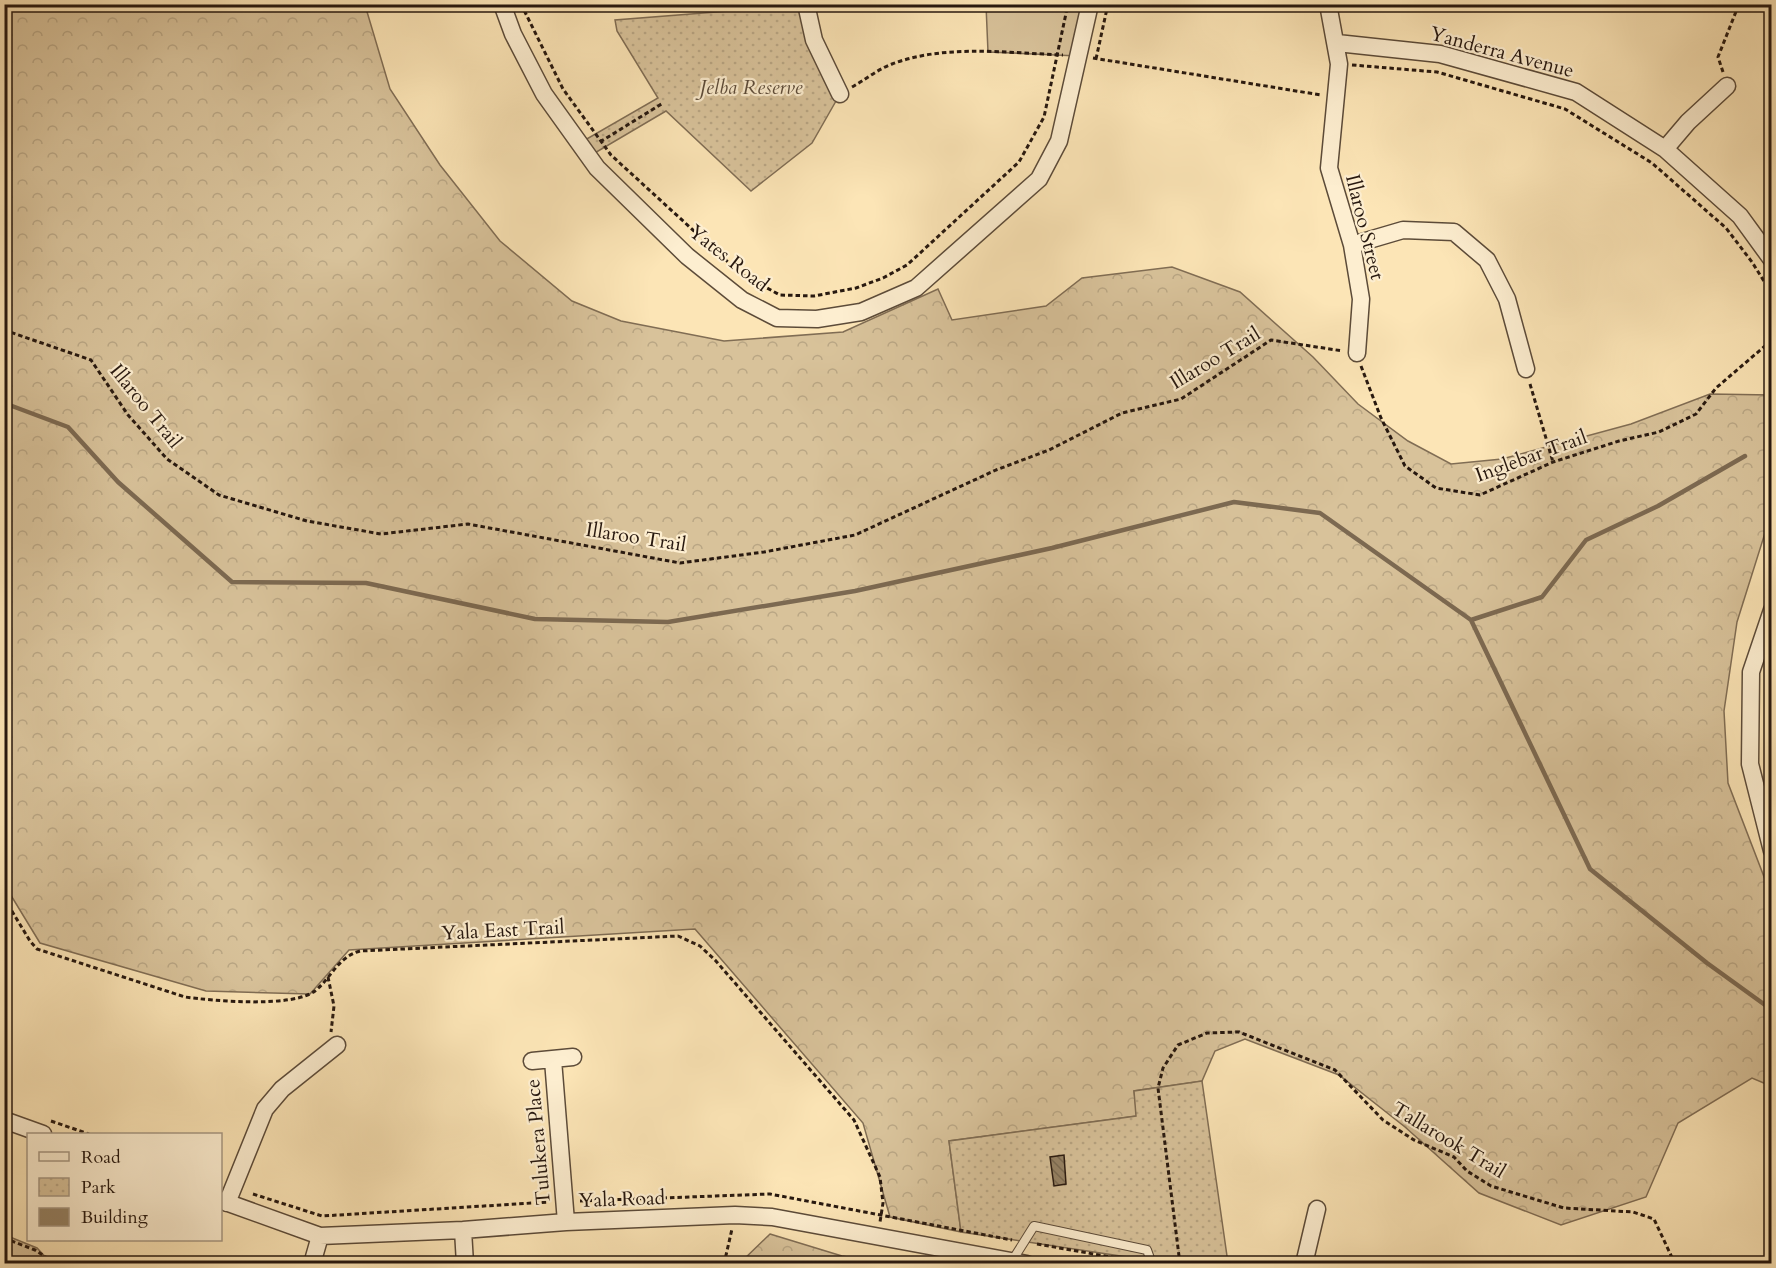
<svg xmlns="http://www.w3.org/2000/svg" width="1776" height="1268" font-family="Cardo,serif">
<defs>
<pattern id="forest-crowns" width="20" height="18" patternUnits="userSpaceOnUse" patternTransform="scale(1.5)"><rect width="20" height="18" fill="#d8c29a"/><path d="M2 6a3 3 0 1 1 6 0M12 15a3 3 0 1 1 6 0" fill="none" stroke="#b9a684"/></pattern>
<pattern id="park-dots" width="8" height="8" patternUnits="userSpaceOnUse" patternTransform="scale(1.5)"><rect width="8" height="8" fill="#d8c29a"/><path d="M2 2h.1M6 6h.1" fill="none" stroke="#b9a684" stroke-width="1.8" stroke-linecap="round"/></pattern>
<pattern id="building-back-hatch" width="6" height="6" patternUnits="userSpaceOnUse" patternTransform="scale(1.5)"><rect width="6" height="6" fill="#968366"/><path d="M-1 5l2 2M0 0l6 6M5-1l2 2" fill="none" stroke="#7a6a52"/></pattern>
</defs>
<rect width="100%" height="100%" fill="#fce5b6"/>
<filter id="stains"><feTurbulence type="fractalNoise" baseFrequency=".00333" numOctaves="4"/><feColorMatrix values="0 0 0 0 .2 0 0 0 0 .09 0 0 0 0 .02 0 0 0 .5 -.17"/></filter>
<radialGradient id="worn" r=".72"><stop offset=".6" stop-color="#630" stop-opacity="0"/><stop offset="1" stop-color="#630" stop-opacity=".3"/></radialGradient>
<!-- grass -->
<path fill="#d8c29a" stroke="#806d54" stroke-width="1.5" d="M 986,5 L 1090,5 L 1078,56 L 988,52 Z"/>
<!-- forest -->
<path fill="url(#forest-crowns)" stroke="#806d54" stroke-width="1.5" d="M 4,5 L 365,5 L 390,89 L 440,165 L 500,241 L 572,301 L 621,321 L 724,341 L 843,332 L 938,289 L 952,320 L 1046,306 L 1082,278 L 1172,267 L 1240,292 L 1313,357 L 1358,404 L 1408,441 L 1451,464 L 1502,459 L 1631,424 L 1710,394 L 1771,395 L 1771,514 L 1737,622 L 1724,711 L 1728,783 L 1771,895 L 1771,1086 L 1752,1078 L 1678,1123 L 1646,1197 L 1561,1225 L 1479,1193 L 1405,1127 L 1339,1075 L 1245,1039 L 1215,1051 L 1202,1081 L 1134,1091 L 1137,1116 L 949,1141 L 961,1232 L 890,1217 L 863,1123 L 695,929 L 349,950 L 310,994 L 206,991 L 40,943 L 4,884 Z
M 770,1234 L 842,1256 L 880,1263 L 740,1263 Z
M 5,1235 L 37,1248 L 51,1263 L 5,1263 Z"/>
<!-- park -->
<path fill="url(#park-dots)" stroke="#806d54" stroke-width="1.5" d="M 806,5 L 840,94 L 812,143 L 751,191 L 666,111 L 588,157 L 578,144 L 658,98 L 617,31 L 615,20 Z
M 1202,1081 L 1228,1263 L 1167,1263 L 961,1232 L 949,1141 L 1136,1116 L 1134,1091 Z"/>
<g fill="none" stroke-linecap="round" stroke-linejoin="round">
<!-- stream -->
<path stroke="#7c6951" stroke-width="4.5" d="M 4,403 L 68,427 L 118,482 L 232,582 L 366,583 L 535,619 L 668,622 L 855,591 L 1052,548 L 1234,502 L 1320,513 L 1471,620 L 1590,869 L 1707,963 L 1772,1010
M 1471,620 L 1542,597 L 1586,540 L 1658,506 L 1745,456"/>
</g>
<!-- building -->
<path fill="url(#building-back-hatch)" stroke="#27180f" stroke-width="1.5" d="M 1064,1155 L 1066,1184 L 1054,1186 L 1050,1157 Z"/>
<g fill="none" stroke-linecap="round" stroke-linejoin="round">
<defs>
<path id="service" d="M 1012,1261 L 1034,1226 L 1147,1250 L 1152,1264"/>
<path id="minor" d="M 502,4 L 513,34 L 544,94 L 597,168 L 687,256 L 742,300 L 777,318 L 817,319 L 861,312 L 916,288 L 1039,179 L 1059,141 L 1090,4
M 806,4 L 814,40 L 840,94
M 1328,4 L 1339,64 L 1329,168 L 1352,245 L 1361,299 L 1357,353
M 1337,43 L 1440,54 L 1576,92 L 1665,149 L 1740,216 L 1772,260
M 1665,149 L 1688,122 L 1727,86
M 1352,245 L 1403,230 L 1454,232 L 1487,260 L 1507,299 L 1526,369
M 1772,610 L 1751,672 L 1750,764 L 1772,851
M 553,1060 L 566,1222
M 532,1061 L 573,1057
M 4,1120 L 43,1134
M 220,1200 L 320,1236 L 463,1230 L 566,1222 L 735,1215 L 772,1217 L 1027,1264
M 227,1203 L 265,1109 L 282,1089 L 337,1045
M 463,1230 L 465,1264
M 312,1264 L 320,1236
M 1304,1264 L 1317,1209"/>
</defs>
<!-- service casing -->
<use href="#service" stroke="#5c4b39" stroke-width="10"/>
<!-- minor casing -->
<use href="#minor" stroke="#5c4b39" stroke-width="19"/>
<!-- path -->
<path stroke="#27180f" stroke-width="3" stroke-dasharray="4.5 3" stroke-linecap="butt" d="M 521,4 L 563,89 L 611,155 L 741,274 L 780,295 L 814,296 L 856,288 L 883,278 L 907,265 L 1019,162 L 1044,117 L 1068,4
M 1093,58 L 1321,95
M 1096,59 L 1108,4
M 1352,65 L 1437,72 L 1565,109 L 1652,163 L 1726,228 L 1752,262 L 1772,294
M 1723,72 L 1718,57 L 1739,4
M 852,87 C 865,80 878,69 892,64 C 945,44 1008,53 1063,55
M 600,142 L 663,103
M 4,330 L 91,360 L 128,415 L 167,459 L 219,495 L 307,521 L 381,534 L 468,524 L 680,563 L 764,552 L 855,535 L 996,470 L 1049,450 L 1122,413 L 1181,399 L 1271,340 L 1343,351
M 1361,366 L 1381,418 L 1405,466 L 1436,488 L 1480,495 L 1553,462 L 1619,441 L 1659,432 L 1696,414 L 1716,388 L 1772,340
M 1530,384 L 1553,462
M 4,898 L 30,941 L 37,949 L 185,997 C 214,1001 292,1008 315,991 C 332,977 338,957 360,951 L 678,936 L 700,946 L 715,960 L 854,1120 L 880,1177 L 883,1203 L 880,1222
M 328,977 L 334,1006 L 331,1032
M 51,1121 L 89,1134
M 253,1194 L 322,1216 L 549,1202
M 580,1201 L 770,1194 L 1012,1240
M 4,1238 L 35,1250 L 56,1264
M 1037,1244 L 1139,1262
M 724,1264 L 732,1229
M 1180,1264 L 1158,1088 L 1163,1068 L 1178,1045 L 1207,1033 L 1239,1032 L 1335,1070 L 1383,1120 L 1414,1140 L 1454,1157 L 1467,1171 L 1491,1186 L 1564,1208 L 1633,1212 L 1654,1219 L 1675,1264"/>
<!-- service -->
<use href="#service" stroke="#fdeed0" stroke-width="8"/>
<!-- minor -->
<use href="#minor" stroke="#fdeed0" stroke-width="16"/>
</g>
<g text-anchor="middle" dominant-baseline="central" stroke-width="4.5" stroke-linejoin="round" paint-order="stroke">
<!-- street labels -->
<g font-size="20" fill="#27180f" stroke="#fdeed0">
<text transform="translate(1502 52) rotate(15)">Yanderra Avenue</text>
<text transform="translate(1365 227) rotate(76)">Illaroo Street</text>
<text transform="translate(729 258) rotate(38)">Yates Road</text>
<text transform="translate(1215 358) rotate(-31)">Illaroo Trail</text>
<text transform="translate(146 406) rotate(51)">Illaroo Trail</text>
<text transform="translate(1531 456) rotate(-20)">Inglebar Trail</text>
<text transform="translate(636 537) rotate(9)">Illaroo Trail</text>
<text transform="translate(503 930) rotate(-3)">Yala East Trail</text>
<text transform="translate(1449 1140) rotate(31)">Tallarook Trail</text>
<text transform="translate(538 1142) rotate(-95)">Tulukera Place</text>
<text transform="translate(622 1199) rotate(-2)">Yala Road</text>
</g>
<!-- park labels -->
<g font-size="20" font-style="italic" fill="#5c4b39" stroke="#fdeed0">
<text x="751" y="87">Jelba Reserve</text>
</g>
</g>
<!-- margin -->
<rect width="1776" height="1268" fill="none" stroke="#fce5b6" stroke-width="24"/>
<rect x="6" y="6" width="1764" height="1256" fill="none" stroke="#27180f" stroke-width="3"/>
<rect x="12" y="12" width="1752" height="1244" fill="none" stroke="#27180f" stroke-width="1.5"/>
<!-- legend -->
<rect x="27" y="1133" width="195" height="108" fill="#fdeed0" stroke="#a79883" stroke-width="1.5"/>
<rect x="39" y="1152" width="30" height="9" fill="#fdeed0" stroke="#a79883" stroke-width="1.5"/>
<text x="81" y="1163" font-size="18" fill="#27180f">Road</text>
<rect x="39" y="1178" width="30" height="18" fill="url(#park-dots)" stroke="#a79883" stroke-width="1.5"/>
<text x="81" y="1193" font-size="18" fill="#27180f">Park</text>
<rect x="39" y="1208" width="30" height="18" fill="#968366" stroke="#a79883" stroke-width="1.5"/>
<text x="81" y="1223" font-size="18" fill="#27180f">Building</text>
<rect width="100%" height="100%" filter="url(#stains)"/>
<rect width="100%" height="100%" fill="url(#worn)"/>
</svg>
